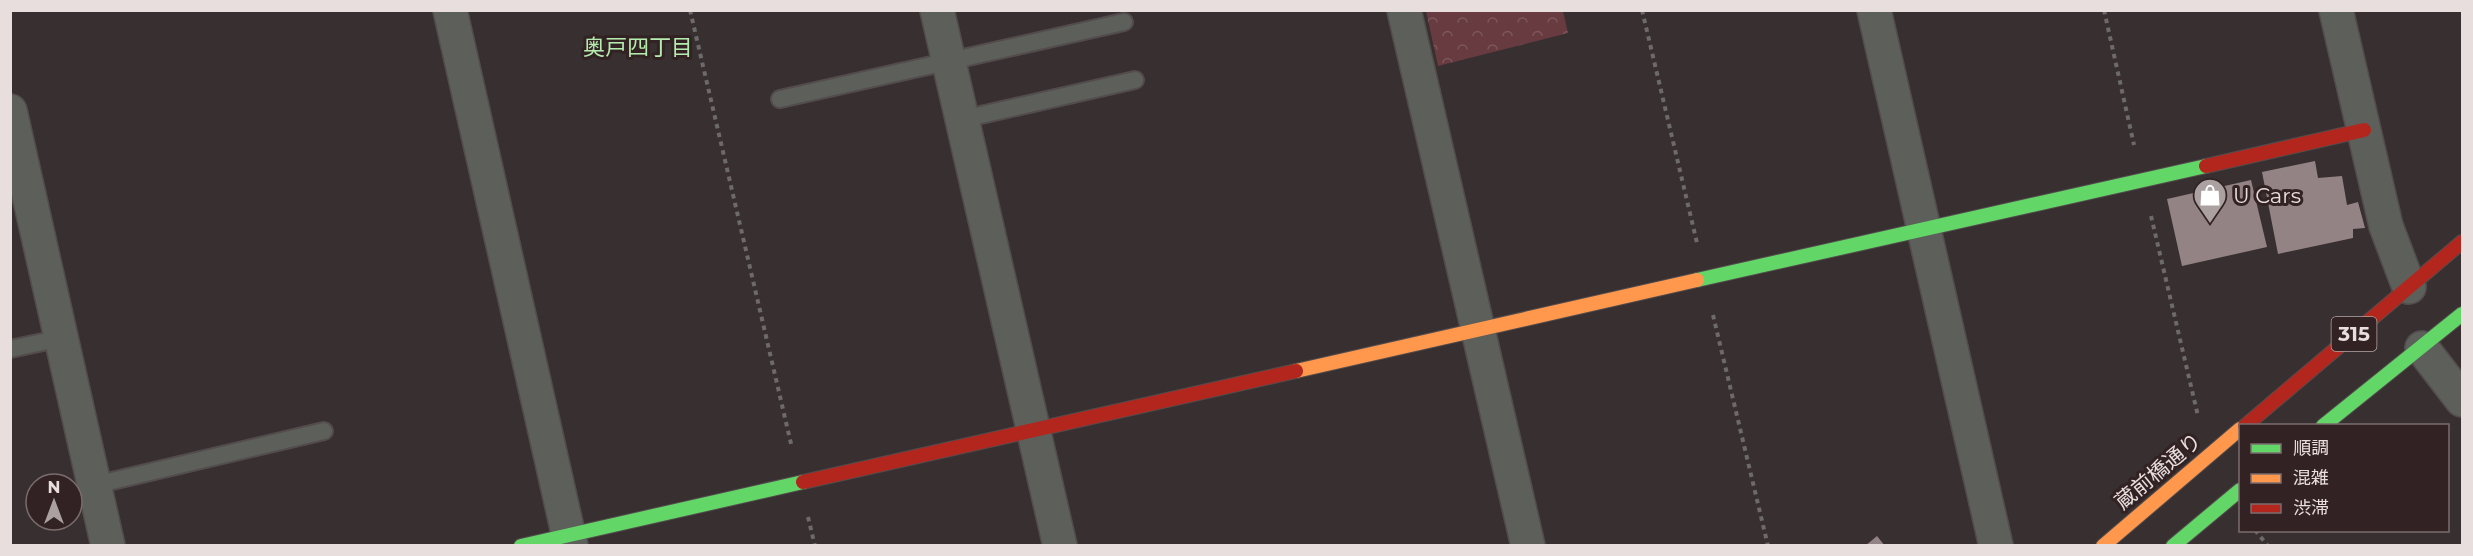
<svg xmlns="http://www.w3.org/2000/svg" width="2473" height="556" font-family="Montserrat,'Noto Sans JP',sans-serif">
<defs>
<pattern id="park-crowns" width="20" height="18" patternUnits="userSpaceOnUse" patternTransform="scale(1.5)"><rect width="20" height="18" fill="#673b40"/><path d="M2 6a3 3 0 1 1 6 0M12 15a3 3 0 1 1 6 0" fill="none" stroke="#7d575b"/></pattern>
</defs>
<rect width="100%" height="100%" fill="#382f30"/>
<!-- park -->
<path fill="url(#park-crowns)" d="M 1426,11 L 1563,11 L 1568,33 L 1438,66 Z"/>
<!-- building -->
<path fill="#948385" d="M 2315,161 L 2318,178 L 2342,176 L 2347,205 L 2358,202 L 2365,228 L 2353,229 L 2353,238 L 2278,254 L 2262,172 Z
M 2251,180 L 2267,247 L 2182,266 L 2167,199 Z
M 1877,536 L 1885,546 L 1865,546 Z"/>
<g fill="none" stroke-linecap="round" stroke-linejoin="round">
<defs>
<path id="lane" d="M 780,99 L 1124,22
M 963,119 L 1135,80
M 10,349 L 62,338
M 95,485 L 324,431"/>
<path id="street" d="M 450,10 L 571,546
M 937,10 L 1060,546
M 1404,10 L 1528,546
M 1874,10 L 1996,546
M 2336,10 L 2386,226 L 2409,287
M 10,111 L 108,546
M 2422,348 L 2462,400"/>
<path id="fast" d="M 1697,280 L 2206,166
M 2323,426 L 2462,314
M 521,546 L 803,482
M 2173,546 L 2240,490"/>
<path id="slow" d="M 1296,371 L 1697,280
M 2103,546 L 2240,429"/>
<path id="jam" d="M 2206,166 L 2364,130
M 2245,426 L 2462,242
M 803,482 L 1296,371"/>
</defs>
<!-- lane casing -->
<use href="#lane" stroke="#534c4d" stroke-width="20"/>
<!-- street casing -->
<use href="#street" stroke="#534c4d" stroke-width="36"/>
<!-- fast casing -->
<use href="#fast" stroke="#534c4d" stroke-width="16"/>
<!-- slow casing -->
<use href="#slow" stroke="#534c4d" stroke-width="16"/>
<!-- jam casing -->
<use href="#jam" stroke="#534c4d" stroke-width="16"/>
<!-- path -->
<path stroke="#6c6b69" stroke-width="4" stroke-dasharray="4.5 4.5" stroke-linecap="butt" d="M 690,10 L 792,448
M 1642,10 L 1697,243
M 2104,10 L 2134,145
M 2151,216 L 2198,416
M 1713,315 L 1768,546
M 808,517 L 815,546
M 2255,530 L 2268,546"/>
<!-- lane -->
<use href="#lane" stroke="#5c5f5a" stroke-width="16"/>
<!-- street -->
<use href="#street" stroke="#5c5f5a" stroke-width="33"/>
<!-- fast -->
<use href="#fast" stroke="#63d668" stroke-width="14"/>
<!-- slow -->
<use href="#slow" stroke="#ff974d" stroke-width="14"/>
<!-- jam -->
<use href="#jam" stroke="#b3261e" stroke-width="14"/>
</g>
<!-- icons -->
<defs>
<symbol id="shop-pin" viewBox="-11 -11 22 30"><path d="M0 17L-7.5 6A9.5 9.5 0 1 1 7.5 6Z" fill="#aba1a1" stroke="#322223"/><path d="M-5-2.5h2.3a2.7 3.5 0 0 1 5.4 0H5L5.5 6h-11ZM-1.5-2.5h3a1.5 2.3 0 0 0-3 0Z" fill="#fff"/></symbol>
</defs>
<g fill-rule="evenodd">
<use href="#shop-pin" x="2191" y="176" width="38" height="52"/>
</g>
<g text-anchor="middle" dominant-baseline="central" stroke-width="6" stroke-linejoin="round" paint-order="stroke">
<!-- shield labels -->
<rect fill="#322223" stroke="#b2a6a6" stroke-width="1.5" x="2331.5" y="317" width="45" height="34" rx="4.5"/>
<g font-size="20" font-weight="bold" fill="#e9dede">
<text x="2354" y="334">315</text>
</g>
<!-- poi labels -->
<g font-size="21" fill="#e9dede" stroke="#322223" text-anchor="start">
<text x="2233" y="195">U Cars</text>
</g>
<!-- street labels -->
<g font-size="21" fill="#e9dede" stroke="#322223">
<text transform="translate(2158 471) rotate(-40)">蔵前橋通り</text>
</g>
<!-- neighbourhood labels -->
<g font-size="22" fill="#b4ecaf" stroke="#322223">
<text x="638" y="47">奥戸四丁目</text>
</g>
</g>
<!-- border -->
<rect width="2473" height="556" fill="none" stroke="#e9dede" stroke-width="24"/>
<!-- legend -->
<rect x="2239" y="424" width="210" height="108" fill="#322223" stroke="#7b6d6e" stroke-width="1.5"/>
<rect x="2251" y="444" width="30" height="9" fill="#63d668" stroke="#7b6d6e" stroke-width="1.5"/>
<text x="2293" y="454" font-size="18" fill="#e9dede">順調</text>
<rect x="2251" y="474" width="30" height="9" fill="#ff974d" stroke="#7b6d6e" stroke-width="1.5"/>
<text x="2293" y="484" font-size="18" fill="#e9dede">混雑</text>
<rect x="2251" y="504" width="30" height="9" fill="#b3261e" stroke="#7b6d6e" stroke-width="1.5"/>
<text x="2293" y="514" font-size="18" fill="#e9dede">渋滞</text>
<!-- north arrow -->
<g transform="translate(54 502)"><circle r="28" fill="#322223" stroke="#7b6d6e" stroke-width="1.5"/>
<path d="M0-4.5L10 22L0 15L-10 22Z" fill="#aba1a1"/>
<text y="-9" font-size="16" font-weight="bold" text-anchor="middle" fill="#e9dede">N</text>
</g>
</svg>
